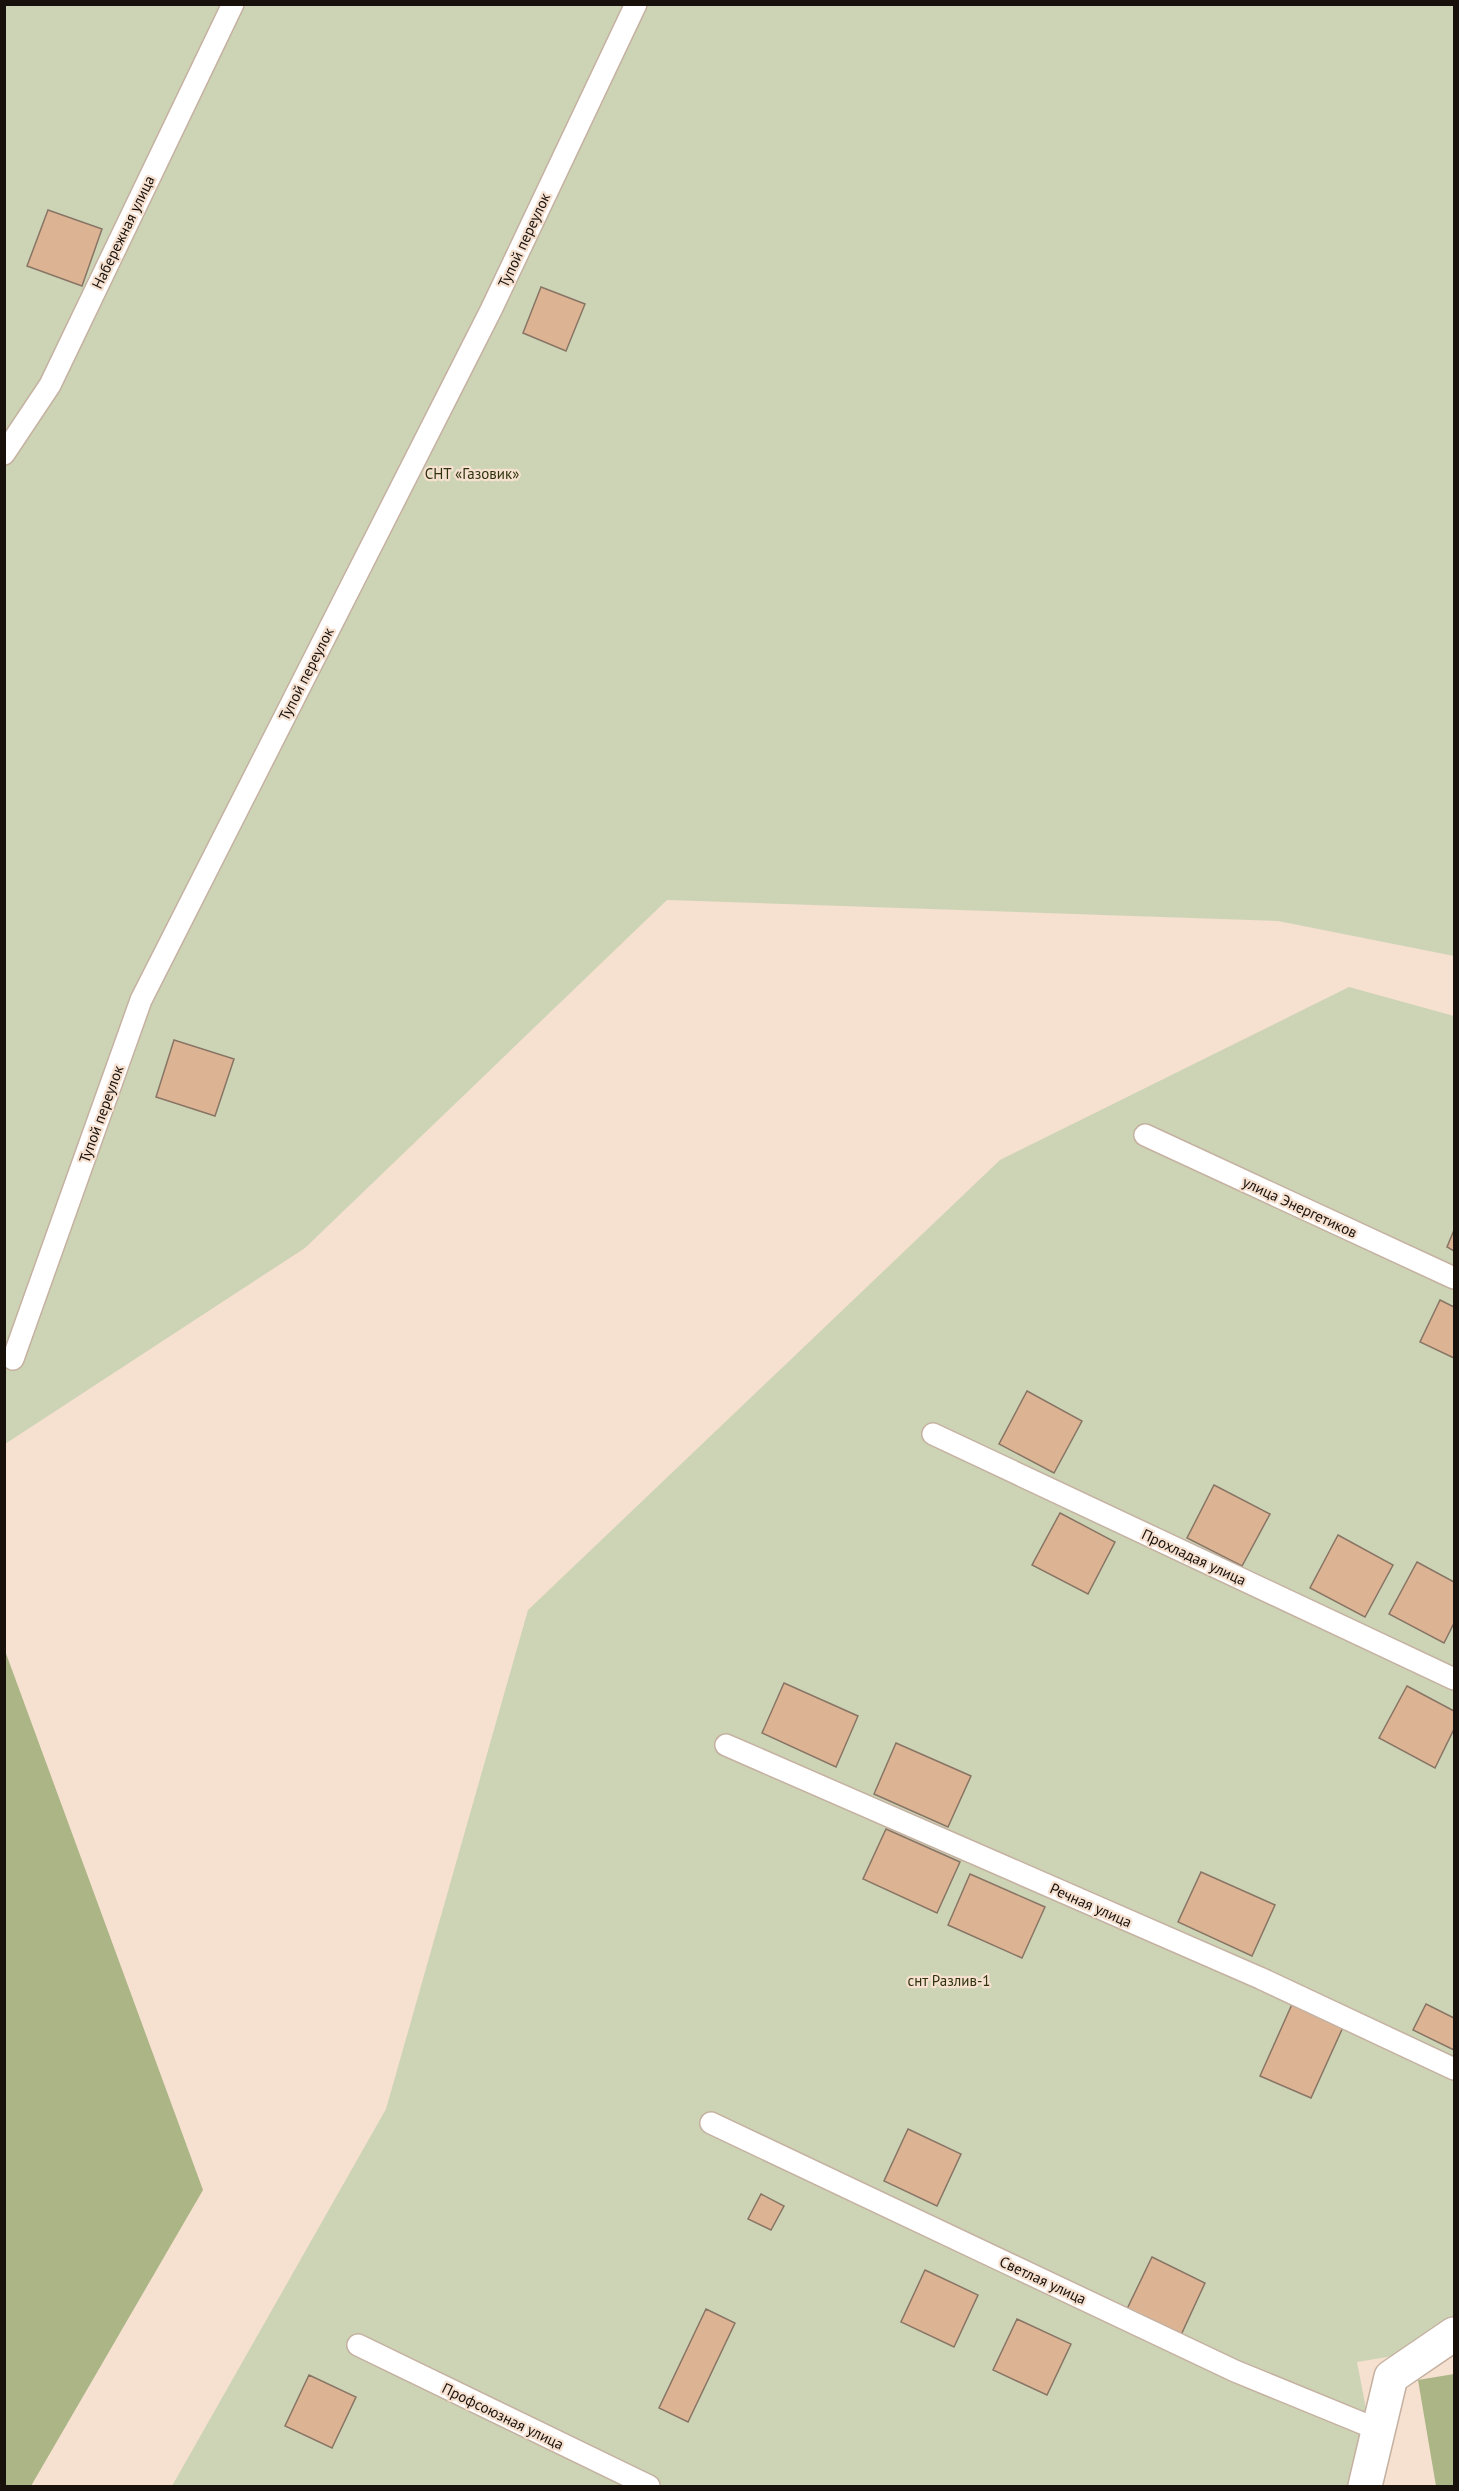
<svg xmlns="http://www.w3.org/2000/svg" width="1459" height="2491" font-family="'PT Sans',sans-serif">
<rect width="100%" height="100%" fill="#f6e0d0"/>
<!-- green -->
<path fill="#cdd4b5" d="M 5,5 L 1454,5 L 1454,956 L 1278,921 L 667,900 L 305,1248 L 5,1444 Z
M 1349,987 L 1454,1016 L 1454,2346 L 1357,2362 L 1381,2486 L 172,2486 L 386,2109 L 528,1610 L 1000,1160 Z"/>
<!-- forest -->
<path fill="#abb585" d="M 4,1648 L 203,2190 L 31,2486 L 4,2486 Z
M 1454,2374 L 1454,2486 L 1436,2486 L 1418,2380 Z"/>
<!-- building -->
<path fill="#ddb493" stroke="#887566" stroke-width="1.5" d="M 48,210 L 102,229 L 82,286 L 27,266 Z
M 541,287 L 585,304 L 566,351 L 523,333 Z
M 174,1040 L 234,1059 L 215,1116 L 156,1097 Z
M 1454,1230 L 1454,1251 L 1447,1247 Z
M 1440,1300 L 1454,1307 L 1454,1358 L 1420,1342 Z
M 1027,1391 L 1082,1421 L 1054,1473 L 999,1444 Z
M 1214,1485 L 1270,1514 L 1242,1566 L 1187,1538 Z
M 1060,1513 L 1115,1542 L 1088,1594 L 1032,1565 Z
M 1338,1535 L 1393,1565 L 1365,1617 L 1310,1588 Z
M 1417,1562 L 1454,1582 L 1454,1623 L 1444,1643 L 1389,1614 Z
M 784,1683 L 858,1716 L 836,1767 L 762,1733 Z
M 1407,1686 L 1454,1711 L 1454,1729 L 1435,1768 L 1379,1738 Z
M 896,1743 L 971,1776 L 948,1827 L 874,1794 Z
M 886,1829 L 960,1862 L 937,1913 L 863,1879 Z
M 1201,1872 L 1275,1905 L 1252,1956 L 1178,1922 Z
M 970,1874 L 1045,1907 L 1022,1958 L 948,1925 Z
M 1293,2002 L 1344,2025 L 1311,2098 L 1260,2076 Z
M 1426,2004 L 1454,2018 L 1454,2050 L 1413,2030 Z
M 908,2129 L 961,2154 L 937,2206 L 884,2181 Z
M 761,2194 L 784,2206 L 771,2230 L 748,2219 Z
M 1152,2257 L 1205,2283 L 1181,2335 L 1127,2309 Z
M 925,2270 L 978,2295 L 954,2347 L 901,2322 Z
M 706,2309 L 735,2323 L 688,2422 L 659,2408 Z
M 1017,2319 L 1071,2344 L 1047,2395 L 993,2370 Z
M 309,2375 L 356,2397 L 332,2448 L 285,2426 Z"/>
<g fill="none" stroke-linecap="round" stroke-linejoin="round">
<defs>
<path id="lane" d="M 4,454 L 50,385 L 233,4
M 1145,1135 L 1454,1278
M 13,1359 L 141,1000 L 491,310 L 636,4
M 933,1434 L 1454,1679
M 726,1745 L 1260,1978 L 1454,2069
M 711,2123 L 1235,2371 L 1379,2430
M 358,2345 L 649,2486"/>
<path id="street" d="M 1365,2486 L 1391,2377 L 1454,2334"/>
</defs>
<!-- lane casing -->
<use href="#lane" stroke="#c5b1a1" stroke-width="24"/>
<!-- street casing -->
<use href="#street" stroke="#c5b1a1" stroke-width="36"/>
<!-- lane -->
<use href="#lane" stroke="#fff" stroke-width="21"/>
<!-- street -->
<use href="#street" stroke="#fff" stroke-width="33"/>
</g>
<g text-anchor="middle" dominant-baseline="central" stroke-width="4.5" stroke-linejoin="round" paint-order="stroke">
<!-- street labels -->
<g font-size="15" fill="#18110b" stroke="#f6e0d0">
<text transform="translate(123 232) rotate(-64)">Набережная улица</text>
<text transform="translate(524 240) rotate(-65)">Тупой переулок</text>
<text transform="translate(306 674) rotate(-63)">Тупой переулок</text>
<text transform="translate(101 1114) rotate(-70)">Тупой переулок</text>
<text transform="translate(1300 1207) rotate(25)">улица Энергетиков</text>
<text transform="translate(1194 1557) rotate(25)">Прохладая улица</text>
<text transform="translate(1091 1905) rotate(24)">Речная улица</text>
<text transform="translate(1043 2280) rotate(25)">Светлая улица</text>
<text transform="translate(503 2416) rotate(26)">Профсоюзная улица</text>
</g>
<!-- park labels -->
<g font-size="15" fill="#2e330e" stroke="#f6e0d0">
<text x="472" y="473">СНТ «Газовик»</text>
<text x="949" y="1980">снт Разлив-1</text>
</g>
</g>
<!-- border -->
<rect width="1459" height="2491" fill="none" stroke="#18110b" stroke-width="12"/>
</svg>
